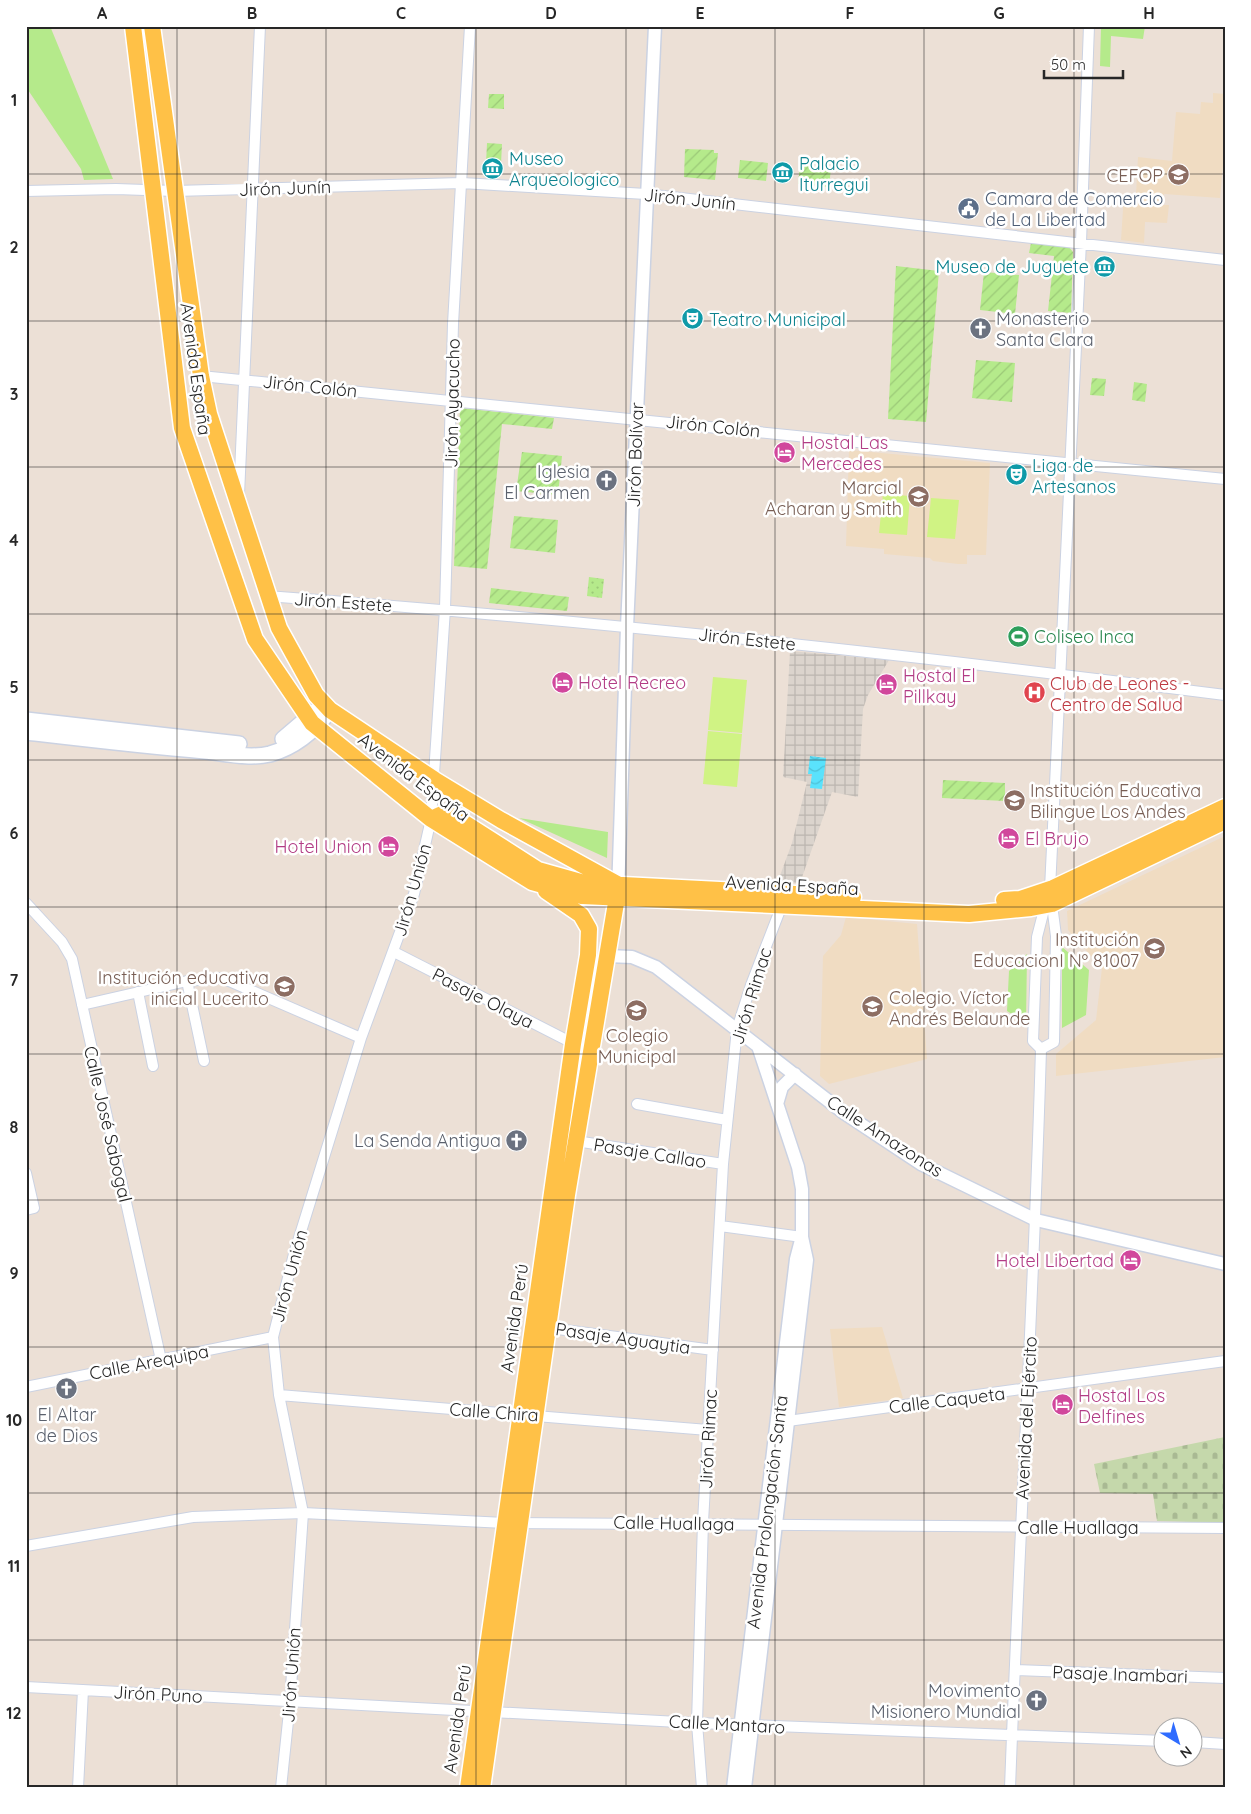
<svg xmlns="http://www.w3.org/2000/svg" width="1251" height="1814" font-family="Quicksand,sans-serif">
<defs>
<pattern id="grass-dots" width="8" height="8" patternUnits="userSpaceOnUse" patternTransform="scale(1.25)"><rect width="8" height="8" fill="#b5ea8b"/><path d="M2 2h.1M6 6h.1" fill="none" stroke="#9cc978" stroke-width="1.8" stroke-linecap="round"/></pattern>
<pattern id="cemetery-stones" width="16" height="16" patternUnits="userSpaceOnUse" patternTransform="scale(1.25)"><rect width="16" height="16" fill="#c5d8ab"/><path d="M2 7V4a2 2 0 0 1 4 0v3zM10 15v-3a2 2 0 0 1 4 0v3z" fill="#a9b993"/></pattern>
<pattern id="garden-furrows" width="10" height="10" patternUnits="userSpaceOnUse" patternTransform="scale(1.25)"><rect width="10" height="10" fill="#b5ea8b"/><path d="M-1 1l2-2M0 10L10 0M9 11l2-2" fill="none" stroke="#9cc978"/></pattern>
<pattern id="plaza-grid" width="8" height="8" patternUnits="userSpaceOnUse" patternTransform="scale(1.25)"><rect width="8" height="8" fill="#dbd4cd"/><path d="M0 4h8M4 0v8" fill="none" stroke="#bcb6b0"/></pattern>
<pattern id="water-waves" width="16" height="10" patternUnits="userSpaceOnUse" patternTransform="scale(1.25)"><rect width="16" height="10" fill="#5ae2fc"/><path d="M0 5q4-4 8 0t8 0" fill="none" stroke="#4ec2d8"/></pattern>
</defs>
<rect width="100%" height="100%" fill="#ece0d6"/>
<!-- education -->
<path fill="#f0dcc2" d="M 1213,93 L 1225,94 L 1225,145 L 1220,198 L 1164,194 L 1163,205 L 1169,205 L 1167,223 L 1145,222 L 1144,243 L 1121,240 L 1124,194 L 1136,195 L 1138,157 L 1172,161 L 1176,112 L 1200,114 L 1201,102 L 1213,103 Z
M 849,450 L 990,463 L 986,555 L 967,555 L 967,564 L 958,564 L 933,561 L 930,558 L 884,554 L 884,549 L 846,546 Z
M 1223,837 L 1225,839 L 1225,1057 L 1056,1076 L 1056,1054 L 1096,1020 L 1102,968 L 1068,930 L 1067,911 Z
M 846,917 L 917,924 L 927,1059 L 829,1084 L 820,1076 L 823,956 L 841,935 Z
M 882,1327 L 903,1398 L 839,1407 L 830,1329 Z"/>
<!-- grass -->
<path fill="url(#grass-dots)" d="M 589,577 L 604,579 L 602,598 L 587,596 Z"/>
<!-- cemetery -->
<path fill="url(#cemetery-stones)" d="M 1225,1437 L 1225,1523 L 1157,1521 L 1153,1494 L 1100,1493 L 1094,1464 Z"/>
<!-- park -->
<path fill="#b5ea8b" d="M 26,26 L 50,26 L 113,179 L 84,180 L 81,169 L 26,87 Z
M 1101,26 L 1145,26 L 1143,39 L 1111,36 L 1110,67 L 1100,66 Z
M 519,818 L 608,832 L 607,858 Z
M 1062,947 L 1089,970 L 1086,1015 L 1062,1028 Z
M 1027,954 L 1026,1023 L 1007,1011 L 1009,971 Z"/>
<!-- garden -->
<path fill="url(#garden-furrows)" d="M 489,94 L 504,94 L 504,109 L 488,108 Z
M 487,143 L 502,144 L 501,164 L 486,164 Z
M 685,149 L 714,150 L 714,153 L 718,153 L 715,180 L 684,177 Z
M 740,160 L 768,163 L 766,181 L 738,178 Z
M 800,165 L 831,168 L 829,187 L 798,184 Z
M 1031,243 L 1069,247 L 1073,252 L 1071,313 L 1048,311 L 1054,256 L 1029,253 Z
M 896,266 L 939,271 L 926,422 L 888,419 Z
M 984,272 L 1019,275 L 1015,314 L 980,310 Z
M 976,360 L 1015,363 L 1012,402 L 972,398 Z
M 1092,378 L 1106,379 L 1104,396 L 1090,395 Z
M 1134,382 L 1147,384 L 1145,402 L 1132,400 Z
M 460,408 L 554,418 L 552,429 L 502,424 L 487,569 L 454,566 Z
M 522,452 L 562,456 L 558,495 L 516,491 Z
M 514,516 L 558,520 L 555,553 L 510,548 Z
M 491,588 L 569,597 L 567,611 L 489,603 Z
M 943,780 L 1005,783 L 1005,801 L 942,798 Z"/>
<!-- pitch -->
<path fill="#d0f384" d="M 883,494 L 910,496 L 907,535 L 879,533 Z
M 931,498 L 959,500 L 955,539 L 927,537 Z
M 713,677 L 747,680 L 742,733 L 708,730 Z
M 708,731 L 742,734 L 737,787 L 703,784 Z"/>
<!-- plaza -->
<path fill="url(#plaza-grid)" d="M 790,651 L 889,660 L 868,695 L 863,709 L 858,797 L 832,792 L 800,883 L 778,881 L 792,843 L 807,782 L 783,777 Z"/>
<!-- water -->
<path fill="url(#water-waves)" d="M 810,756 L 826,758 L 822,789 L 810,788 L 812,774 L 808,774 Z"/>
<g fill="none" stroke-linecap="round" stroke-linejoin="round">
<defs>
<path id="minor" d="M 26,191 L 116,189 L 175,191 L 462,183 L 646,194 L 1225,260
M 201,376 L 1225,479
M 239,495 L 260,26
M 267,596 C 587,620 906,654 1225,695
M 26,903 L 62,942 L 72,959 L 161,1360
M 394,952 L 590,1052
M 187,981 L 204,1061
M 138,992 L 153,1066
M 82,1005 L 187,981 L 222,978 L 361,1038
M 1041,1049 L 1054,1042 L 1056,936 L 1050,889 L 1081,242 L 1089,26
M 637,1104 L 727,1120
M 576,1141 L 723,1164
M 26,1173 L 34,1208 L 26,1210
M 720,1226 L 802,1237
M 543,1327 L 713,1350
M 26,1387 L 273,1337
M 279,1395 L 708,1430
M 788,1421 L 1225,1361
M 26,1546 L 193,1517 L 303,1513 L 505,1523 L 1225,1528
M 1015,1670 L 1225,1678
M 26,1687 L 697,1723 L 1164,1741
M 1194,1742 L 1225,1744
M 78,1788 L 83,1690
M 281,1788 L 290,1702 L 303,1513 L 279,1395 L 273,1337 L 294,1254 L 361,1038 L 414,894 L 431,819 L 445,609 L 453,324 L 470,26
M 702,1788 L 697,1723 L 703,1522 L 723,1164 L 737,1029 L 751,985 L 782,905
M 1010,1788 C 1019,1541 1034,1295 1041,1049 L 1033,1041 L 1037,937 L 1046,902"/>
<path id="tertiary" d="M 618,893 L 627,627 L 655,26
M 607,956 L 632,957 L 656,967 L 844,1113 L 921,1164 L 1036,1220 L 1225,1264
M 777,1104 L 782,1087 L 795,1074
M 733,1788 L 796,1259 L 801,1240
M 745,1788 L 807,1260 L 802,1237 L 802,1189 L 798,1167 L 758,1046"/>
<path id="secondary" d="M 26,720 L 239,744
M 26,732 C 86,739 145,746 205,751 C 225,753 249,759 270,754 C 295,747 315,730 330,710
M 283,739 L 324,704"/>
<path id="primary" d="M 133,26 L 182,428 L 255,639 L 312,723 L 431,819 L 532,882 L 582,896 L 969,914 L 1031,908 L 1052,904 L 1225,821
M 152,26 L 201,376 L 209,414 L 279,628 L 316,695 L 330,710 L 435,780 L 501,820 L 619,885
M 431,819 L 442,814 L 452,815 L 538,870 L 584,883 L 853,897
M 1004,900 L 1020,899 L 1053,888 L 1225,807
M 468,1788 L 573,1044 L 588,955 L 589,929 L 581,915 L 546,891
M 482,1788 L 567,1195 L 617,897"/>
</defs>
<!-- minor casing -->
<use href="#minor" stroke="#cbd2e2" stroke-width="12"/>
<!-- tertiary casing -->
<use href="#tertiary" stroke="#cbd2e2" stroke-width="15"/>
<!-- secondary casing -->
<use href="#secondary" stroke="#cbd2e2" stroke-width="18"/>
<!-- primary casing -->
<use href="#primary" stroke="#fff" stroke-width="19"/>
<!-- minor -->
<use href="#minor" stroke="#fff" stroke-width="10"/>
<!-- tertiary -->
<use href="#tertiary" stroke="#fff" stroke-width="12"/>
<!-- secondary -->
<use href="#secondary" stroke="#fff" stroke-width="15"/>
<!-- primary -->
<use href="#primary" stroke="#ffc147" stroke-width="16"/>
</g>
<!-- grid -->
<path fill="none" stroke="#272727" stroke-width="1" stroke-opacity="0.55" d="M 177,26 L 177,1788M 326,26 L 326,1788M 476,26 L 476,1788M 626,26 L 626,1788M 775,26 L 775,1788M 924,26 L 924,1788M 1074,26 L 1074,1788M 26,174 L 1225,174M 26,321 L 1225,321M 26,467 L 1225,467M 26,614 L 1225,614M 26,760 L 1225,760M 26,907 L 1225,907M 26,1054 L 1225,1054M 26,1200 L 1225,1200M 26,1347 L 1225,1347M 26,1493 L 1225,1493M 26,1640 L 1225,1640"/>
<!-- icons -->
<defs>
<symbol id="museum-disc" viewBox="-11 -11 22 22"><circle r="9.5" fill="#0f9aa8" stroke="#fff"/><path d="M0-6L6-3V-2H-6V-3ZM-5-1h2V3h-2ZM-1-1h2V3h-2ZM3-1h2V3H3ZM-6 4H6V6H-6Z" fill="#fff"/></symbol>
<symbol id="university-disc" viewBox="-11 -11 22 22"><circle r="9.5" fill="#8d6e63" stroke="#fff"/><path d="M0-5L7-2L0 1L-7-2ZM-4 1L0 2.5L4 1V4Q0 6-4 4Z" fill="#fff"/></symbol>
<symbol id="civic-disc" viewBox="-11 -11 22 22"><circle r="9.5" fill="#5c6f8a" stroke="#fff"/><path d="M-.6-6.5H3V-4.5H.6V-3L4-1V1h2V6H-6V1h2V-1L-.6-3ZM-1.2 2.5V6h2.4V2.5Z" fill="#fff"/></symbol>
<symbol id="theatre-disc" viewBox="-11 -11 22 22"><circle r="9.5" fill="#0f9aa8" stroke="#fff"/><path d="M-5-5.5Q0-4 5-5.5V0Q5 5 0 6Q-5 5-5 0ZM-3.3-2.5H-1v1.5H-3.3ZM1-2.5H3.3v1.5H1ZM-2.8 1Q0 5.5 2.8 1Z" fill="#fff"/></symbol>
<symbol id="church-disc" viewBox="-11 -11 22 22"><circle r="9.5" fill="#6b7280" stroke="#fff"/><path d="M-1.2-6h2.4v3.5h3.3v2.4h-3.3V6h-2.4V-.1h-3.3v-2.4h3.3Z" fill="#fff"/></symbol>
<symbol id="hotel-disc" viewBox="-11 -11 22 22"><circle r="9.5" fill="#d1479c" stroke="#fff"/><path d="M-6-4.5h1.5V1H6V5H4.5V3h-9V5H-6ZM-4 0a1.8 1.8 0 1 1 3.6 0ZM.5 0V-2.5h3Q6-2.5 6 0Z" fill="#fff"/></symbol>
<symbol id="school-disc" viewBox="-11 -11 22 22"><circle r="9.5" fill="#8d6e63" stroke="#fff"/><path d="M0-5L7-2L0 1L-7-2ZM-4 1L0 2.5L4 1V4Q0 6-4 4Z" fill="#fff"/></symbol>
<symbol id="stadium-disc" viewBox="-11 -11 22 22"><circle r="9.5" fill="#2e9e5b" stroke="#fff"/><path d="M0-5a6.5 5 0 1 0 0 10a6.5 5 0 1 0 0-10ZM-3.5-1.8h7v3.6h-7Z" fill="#fff"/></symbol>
<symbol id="hospital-disc" viewBox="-11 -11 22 22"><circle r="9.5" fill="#e0444e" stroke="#fff"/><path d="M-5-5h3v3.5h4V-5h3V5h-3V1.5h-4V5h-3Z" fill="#fff"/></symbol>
</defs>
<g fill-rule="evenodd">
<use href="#museum-disc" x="480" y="156" width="25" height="25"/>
<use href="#museum-disc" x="770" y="160" width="25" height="25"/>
<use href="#university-disc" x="1166" y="162" width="25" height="25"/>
<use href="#civic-disc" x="956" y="196" width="25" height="25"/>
<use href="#museum-disc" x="1092" y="254" width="25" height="25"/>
<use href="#theatre-disc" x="680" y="306" width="25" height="25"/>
<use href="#church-disc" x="968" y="316" width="25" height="25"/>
<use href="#hotel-disc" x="772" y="440" width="25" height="25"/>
<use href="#theatre-disc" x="1004" y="462" width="25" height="25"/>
<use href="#church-disc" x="594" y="468" width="25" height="25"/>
<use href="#school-disc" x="906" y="484" width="25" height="25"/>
<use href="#stadium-disc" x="1006" y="624" width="25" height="25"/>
<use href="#hotel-disc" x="550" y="670" width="25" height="25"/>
<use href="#hotel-disc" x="874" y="672" width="25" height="25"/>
<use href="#hospital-disc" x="1022" y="680" width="25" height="25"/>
<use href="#school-disc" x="1002" y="788" width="25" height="25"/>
<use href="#hotel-disc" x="996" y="826" width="25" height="25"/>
<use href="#hotel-disc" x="376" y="834" width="25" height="25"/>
<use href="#school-disc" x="1142" y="936" width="25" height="25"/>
<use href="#school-disc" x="272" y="974" width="25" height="25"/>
<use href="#school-disc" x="860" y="994" width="25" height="25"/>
<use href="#school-disc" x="624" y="998" width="25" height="25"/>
<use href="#church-disc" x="504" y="1128" width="25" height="25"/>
<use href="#hotel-disc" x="1118" y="1248" width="25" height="25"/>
<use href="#church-disc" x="54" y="1376" width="25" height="25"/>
<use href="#hotel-disc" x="1050" y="1392" width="25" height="25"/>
<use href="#church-disc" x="1024" y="1688" width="25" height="25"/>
</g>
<g text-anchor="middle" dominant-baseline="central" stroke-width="5" stroke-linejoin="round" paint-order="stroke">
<!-- culture labels -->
<g font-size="18" fill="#0d838f" stroke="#fff" text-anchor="start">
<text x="509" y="158">Museo<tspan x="509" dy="21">Arqueologico</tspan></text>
<text x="799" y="163">Palacio<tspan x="799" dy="21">Iturregui</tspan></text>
<text x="1089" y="266" text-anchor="end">Museo de Juguete</text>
<text x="709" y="319">Teatro Municipal</text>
<text x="1032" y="465">Liga de<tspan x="1032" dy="21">Artesanos</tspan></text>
</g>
<!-- education labels -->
<g font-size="18" fill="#785e54" stroke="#fff" text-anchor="end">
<text x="1163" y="175">CEFOP</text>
<text x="902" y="487">Marcial<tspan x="902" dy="21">Acharan y Smith</tspan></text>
<text x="1030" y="790" text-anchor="start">Institución Educativa<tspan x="1030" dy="21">Bilingue Los Andes</tspan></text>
<text x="1139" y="939">Institución<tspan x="1139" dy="21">EducacionI Nº 81007</tspan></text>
<text x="269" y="977">Institución educativa<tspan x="269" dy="21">inicial Lucerito</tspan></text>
<text x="889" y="997" text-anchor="start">Colegio. Víctor<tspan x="889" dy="21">Andrés Belaunde</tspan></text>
<text x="637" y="1035" text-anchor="middle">Colegio<tspan x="637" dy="21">Municipal</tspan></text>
</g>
<!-- street labels -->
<g font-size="18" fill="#272727" stroke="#fff">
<text transform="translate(285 188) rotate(-2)">Jirón Junín</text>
<text transform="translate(690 199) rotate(6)">Jirón Junín</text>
<text transform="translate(196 369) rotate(82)">Avenida España</text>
<text transform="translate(310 386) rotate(6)">Jirón Colón</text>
<text transform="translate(452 403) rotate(-89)">Jirón Ayacucho</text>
<text transform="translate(713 426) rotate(6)">Jirón Colón</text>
<text transform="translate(635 455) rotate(-88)">Jirón Bolívar</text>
<text transform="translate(343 602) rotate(4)">Jirón Estete</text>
<text transform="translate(747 639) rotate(6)">Jirón Estete</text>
<text transform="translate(414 777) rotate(37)">Avenida España</text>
<text transform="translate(792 885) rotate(3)">Avenida España</text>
<text transform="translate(412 890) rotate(-74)">Jirón Unión</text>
<text transform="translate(751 996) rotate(-73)">Jirón Rimac</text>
<text transform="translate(483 998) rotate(27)">Pasaje Olaya</text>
<text transform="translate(108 1124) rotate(77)">Calle José Sabogal</text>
<text transform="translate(885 1136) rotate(33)">Calle Amazonas</text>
<text transform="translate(650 1153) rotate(9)">Pasaje Callao</text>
<text transform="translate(289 1276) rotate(-75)">Jirón Unión</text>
<text transform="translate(514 1318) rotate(-82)">Avenida Perú</text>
<text transform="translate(623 1338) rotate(8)">Pasaje Aguaytia</text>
<text transform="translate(149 1362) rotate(-11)">Calle Arequipa</text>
<text transform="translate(947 1400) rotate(-7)">Calle Caqueta</text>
<text transform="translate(494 1412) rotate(4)">Calle Chira</text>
<text transform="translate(1026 1418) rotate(-87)">Avenida del Ejército</text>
<text transform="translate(708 1439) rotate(-87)">Jirón Rimac</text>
<text transform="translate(767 1512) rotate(-83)">Avenida Prolongación Santa</text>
<text transform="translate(674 1523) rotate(1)">Calle Huallaga</text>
<text x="1078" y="1527">Calle Huallaga</text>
<text transform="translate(1120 1674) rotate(2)">Pasaje Inambari</text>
<text transform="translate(291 1675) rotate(-86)">Jirón Unión</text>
<text transform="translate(158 1694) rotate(3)">Jirón Puno</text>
<text transform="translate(457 1719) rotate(-82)">Avenida Perú</text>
<text transform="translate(727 1724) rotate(3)">Calle Mantaro</text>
</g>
<!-- service labels -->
<g font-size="18" fill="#4e5e75" stroke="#fff" text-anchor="start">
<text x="985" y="198">Camara de Comercio<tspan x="985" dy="21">de La Libertad</tspan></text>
</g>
<!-- worship labels -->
<g font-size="18" fill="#5b616d" stroke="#fff" text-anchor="end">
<text x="996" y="318" text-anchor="start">Monasterio<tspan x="996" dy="21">Santa Clara</tspan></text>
<text x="590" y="471">Iglesia<tspan x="590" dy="21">El Carmen</tspan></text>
<text x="501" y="1140">La Senda Antigua</text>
<text x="67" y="1414" text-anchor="middle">El Altar<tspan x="67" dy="21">de Dios</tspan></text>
<text x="1021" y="1690">Movimento<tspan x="1021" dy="21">Misionero Mundial</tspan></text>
</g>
<!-- hotel labels -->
<g font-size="18" fill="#b23c85" stroke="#fff" text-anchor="start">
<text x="801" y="442">Hostal Las<tspan x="801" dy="21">Mercedes</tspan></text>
<text x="903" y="675">Hostal El<tspan x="903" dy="21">Pillkay</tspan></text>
<text x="578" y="682">Hotel Recreo</text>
<text x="1025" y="838">El Brujo</text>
<text x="372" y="846" text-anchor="end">Hotel Union</text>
<text x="1114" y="1260" text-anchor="end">Hotel Libertad</text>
<text x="1078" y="1395">Hostal Los<tspan x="1078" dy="21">Delfines</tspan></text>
</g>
<!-- leisure labels -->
<g font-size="18" fill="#27864d" stroke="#fff" text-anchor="start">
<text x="1034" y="636">Coliseo Inca</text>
</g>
<!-- health labels -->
<g font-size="18" fill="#be3a42" stroke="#fff" text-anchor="start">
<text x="1050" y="683">Club de Leones -<tspan x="1050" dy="21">Centro de Salud</tspan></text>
</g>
</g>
<!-- border -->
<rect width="1251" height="1814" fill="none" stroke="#ffffff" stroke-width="55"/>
<!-- north arrow -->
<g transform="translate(1178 1742) rotate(142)"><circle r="24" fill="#ffffff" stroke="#a9a9a9"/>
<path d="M0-4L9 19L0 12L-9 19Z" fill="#2f6cff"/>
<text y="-8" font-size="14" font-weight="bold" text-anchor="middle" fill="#272727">N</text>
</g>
<!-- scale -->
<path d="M1044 70v8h79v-8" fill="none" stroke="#272727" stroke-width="2.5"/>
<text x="1051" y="70" font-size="15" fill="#272727" stroke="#ffffff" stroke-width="4" paint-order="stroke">50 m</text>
<rect x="28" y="28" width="1196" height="1758" fill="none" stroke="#272727" stroke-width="2"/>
<g font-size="16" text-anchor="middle" font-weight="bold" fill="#272727">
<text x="102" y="19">A</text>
<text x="252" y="19">B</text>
<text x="401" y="19">C</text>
<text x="551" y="19">D</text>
<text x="700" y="19">E</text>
<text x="850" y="19">F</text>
<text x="999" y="19">G</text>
<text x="1149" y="19">H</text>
<text x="14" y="106">1</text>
<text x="14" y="253">2</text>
<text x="14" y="400">3</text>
<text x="14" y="546">4</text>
<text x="14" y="693">5</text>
<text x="14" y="839">6</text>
<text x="14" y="986">7</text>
<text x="14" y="1133">8</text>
<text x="14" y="1279">9</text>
<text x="14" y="1426">10</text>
<text x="14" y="1572">11</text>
<text x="14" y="1719">12</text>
</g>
</svg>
